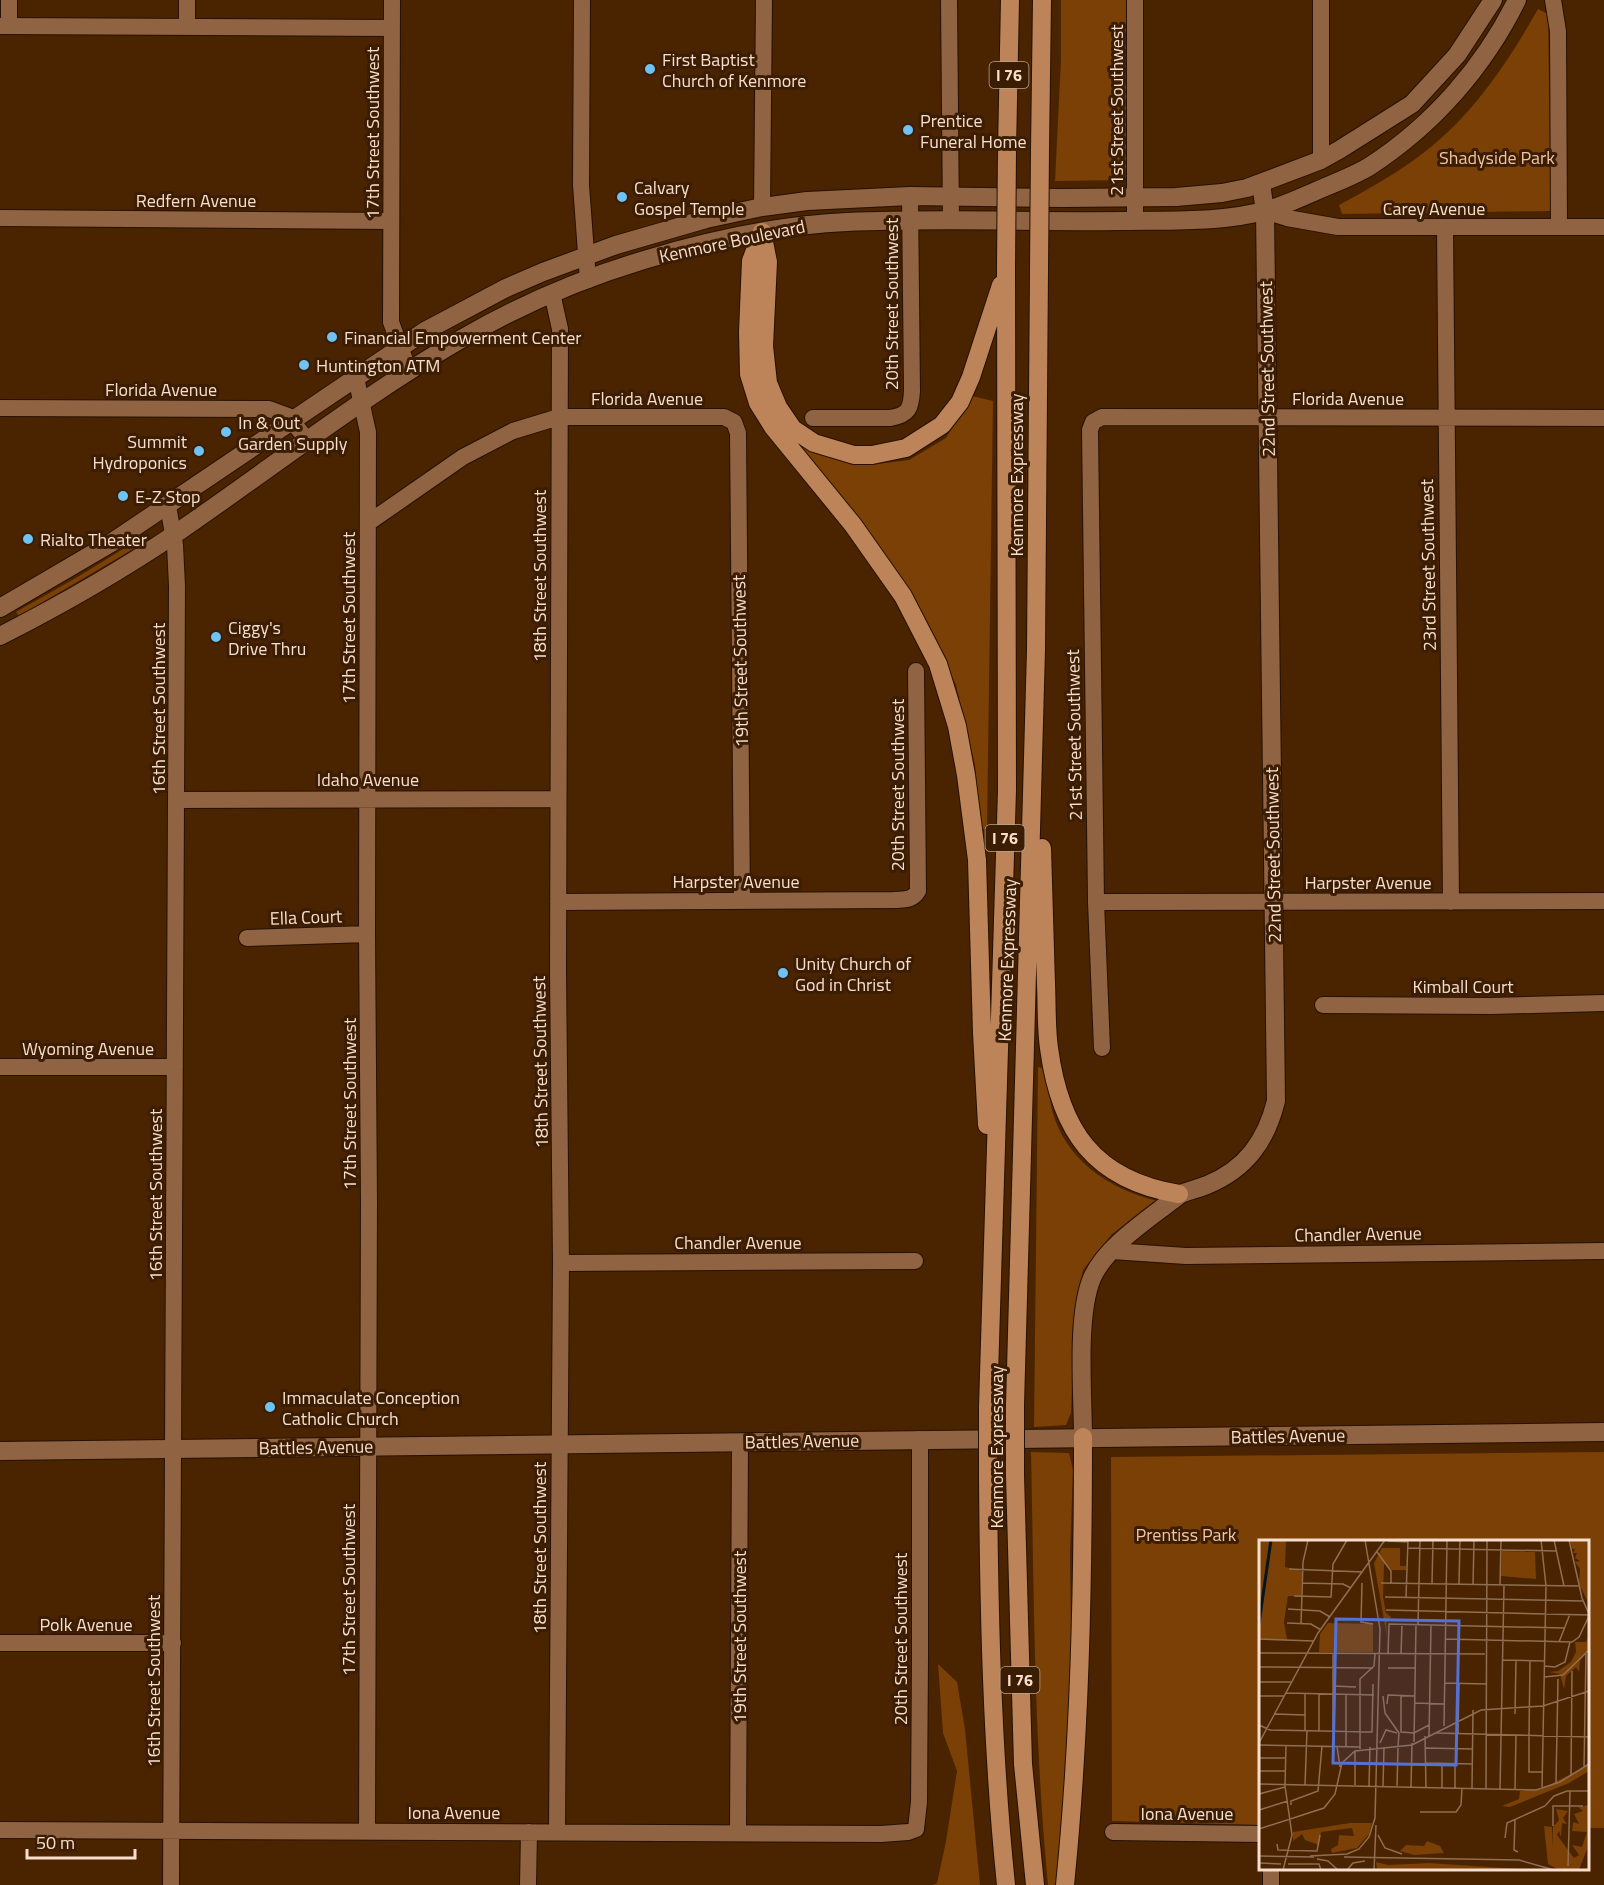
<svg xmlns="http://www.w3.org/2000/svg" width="1604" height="1885" font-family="'Titillium Web',sans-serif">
<rect width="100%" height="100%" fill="#4a2300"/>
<!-- green -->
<path fill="#7a4006" d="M 1061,0 L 1128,0 L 1128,180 L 1055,181 L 1061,60 Z
M 1538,9 L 1548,14 L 1551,211 L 1342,214 L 1339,205 C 1365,191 1390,177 1414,160 C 1468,122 1506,66 1538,9 Z
M 972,396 L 993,401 L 987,829 L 981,829 L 975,765 L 956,685 L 917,603 L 791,438 L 821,455 L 870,465 L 909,460 L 946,438 Z
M 144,536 L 147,541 L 19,616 L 16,612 L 81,575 Z
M 1038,1067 L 1046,1069 C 1048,1082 1049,1097 1052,1110 C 1065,1160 1110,1190 1158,1201 L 1112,1234 L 1083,1270 L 1075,1307 L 1071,1413 L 1066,1425 L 1034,1427 Z
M 1031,1452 L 1069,1453 L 1073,1470 L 1070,1554 L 1072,1701 L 1060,1885 L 1048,1885 C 1034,1741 1034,1596 1031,1452 Z
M 1604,1452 L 1604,1828 L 1588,1828 L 1588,1542 L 1260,1542 L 1260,1825 L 1112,1821 L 1111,1457 Z
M 938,1664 L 957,1682 L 965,1729 L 980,1885 L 933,1885 L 937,1883 L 946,1841 L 957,1771 L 943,1733 Z"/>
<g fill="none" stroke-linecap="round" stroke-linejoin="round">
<defs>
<path id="minor" d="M 9,0 L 9,26
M 187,0 L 187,27
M 392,0 L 391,322 L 409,371
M 582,0 L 581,185 L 588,280
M 949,0 L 951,221
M 1553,0 L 1558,31 L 1559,227
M 0,26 L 392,28
M 1321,160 L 1321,0
M 762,207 L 764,0
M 1265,211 L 1287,218 L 1338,227 L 1604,227
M 0,218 L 391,221
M 1135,221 L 1135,0
M 1445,227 L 1451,902
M 552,293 L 560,329 L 558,972 L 561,1263 L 557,1832
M 356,378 L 368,432 L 367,934 L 369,1201 L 367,1831
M 0,408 L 269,409 L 288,416 L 308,441
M 813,418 L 890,418 C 909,415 911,408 912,391 L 910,196
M 168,506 L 175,545 L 177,586 L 171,1885
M 368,523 L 463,457 L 513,431 L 559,417 L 724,417 L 734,422 L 738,433 L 742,900
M 177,800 L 558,799
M 558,902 L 894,900 C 904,899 912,901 918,891 L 916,671
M 1096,902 L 1604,901
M 247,938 L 367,934
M 1323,1005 L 1491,1006 L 1604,1003
M 1102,1048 L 1096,902 L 1090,430 L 1093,422 L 1102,417 L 1604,418
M 0,1067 L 175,1067
M 1112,1251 L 1186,1256 L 1604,1251
M 561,1263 L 915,1261
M 0,1643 L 173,1643
M 0,1830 L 881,1834 L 908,1832 L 916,1829 L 919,1802 L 920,1659 L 920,1439
M 738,1832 L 740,1442
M 1113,1832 L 1260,1834
M 528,1885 L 529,1832
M 1271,1885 L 1271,1868"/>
<path id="tertiary" d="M 0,1451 L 1604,1432"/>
<path id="secondary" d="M 0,608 L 111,543 L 425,331 L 506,288 L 543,272 L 616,245 L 706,219 L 762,207 L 807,201 L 910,196 L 1061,198 L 1176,197 L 1222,193 L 1247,188 L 1321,160 L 1339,150 L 1412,104 L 1457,55 L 1493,0
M 0,636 C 61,605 122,570 178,532 C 273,467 364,395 463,338 C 520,305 581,279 644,260 C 710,240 779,225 847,222 C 939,218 1031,222 1122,221 C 1170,220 1221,223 1268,210 C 1285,205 1300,198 1316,191 C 1334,183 1354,176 1370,166 C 1433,125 1484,67 1517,0
M 1083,1437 C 1083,1395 1076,1316 1092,1278 C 1105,1248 1144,1222 1170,1202 C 1174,1200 1177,1196 1181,1194 C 1189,1190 1198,1189 1207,1185 C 1246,1169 1266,1141 1276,1101 L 1265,211 L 1261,184"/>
<path id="motorway" d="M 1007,150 L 1010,0
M 1040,150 L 1042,0
M 762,232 L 751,261 L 748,332 L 749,374 L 758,403 L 773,427 L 853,525 L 903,596 L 938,664 L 957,726 L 966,775 L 977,860 L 982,1033 L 987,1125
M 762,232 L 768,262 L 764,346 L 768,383 L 778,407 L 793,429 L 814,443 L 854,455 L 872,455 L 906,448 L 942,425 L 960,402 L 971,377 L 1001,285
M 1042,848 C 1043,893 1045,939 1046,984 C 1047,1005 1046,1027 1049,1048 C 1060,1131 1094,1180 1179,1194
M 1015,1405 L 1036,650 L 1039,270
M 988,1407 L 1007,790 L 1006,268
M 1015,1475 L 1023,1764 L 1035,1885
M 988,1478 C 989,1614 992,1749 1006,1885
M 1065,1885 C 1080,1736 1083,1587 1083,1437"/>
</defs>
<!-- minor casing -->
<use href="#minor" stroke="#261102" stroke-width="18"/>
<!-- tertiary casing -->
<use href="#tertiary" stroke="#261102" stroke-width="20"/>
<!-- secondary casing -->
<use href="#secondary" stroke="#261102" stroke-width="20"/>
<!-- motorway casing -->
<use href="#motorway" stroke="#261102" stroke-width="20"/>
<!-- minor -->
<use href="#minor" stroke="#906342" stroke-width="16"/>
<!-- tertiary -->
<use href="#tertiary" stroke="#906342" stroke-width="18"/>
<!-- secondary -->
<use href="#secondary" stroke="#906342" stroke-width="18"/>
<!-- motorway -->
<use href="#motorway" stroke="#bd845a" stroke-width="18"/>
<defs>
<path id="motorway-bridge" d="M 1006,268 L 1007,150
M 1039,270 L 1040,150
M 1015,1475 L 1015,1405
M 988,1478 L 988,1407"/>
</defs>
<!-- motorway-bridge casing -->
<use href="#motorway-bridge" stroke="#261102" stroke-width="20" stroke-linecap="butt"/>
<!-- motorway-bridge -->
<use href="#motorway-bridge" stroke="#bd845a" stroke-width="18"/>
</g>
<!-- markers -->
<g fill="#6fc2f4" stroke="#3b1d03" stroke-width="2">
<circle cx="650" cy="69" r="6"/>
<circle cx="908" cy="130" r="6"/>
<circle cx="622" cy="197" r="6"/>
<circle cx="332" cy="337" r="6"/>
<circle cx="304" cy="365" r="6"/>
<circle cx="226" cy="432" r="6"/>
<circle cx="199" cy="451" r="6"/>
<circle cx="123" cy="496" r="6"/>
<circle cx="28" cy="539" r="6"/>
<circle cx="216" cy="637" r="6"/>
<circle cx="783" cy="973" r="6"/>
<circle cx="270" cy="1407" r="6"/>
</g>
<g text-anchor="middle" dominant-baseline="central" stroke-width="6" stroke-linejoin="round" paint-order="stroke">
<!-- shield labels -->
<g fill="#3b1d03" stroke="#bfa490" stroke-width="1.5">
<rect x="989.5" y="62" width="39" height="26" rx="4.5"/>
<rect x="985.5" y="825" width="39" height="26" rx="4.5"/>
<rect x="1000.5" y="1667" width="39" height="26" rx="4.5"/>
</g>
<g font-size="16" font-weight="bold" fill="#f8decd">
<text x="1009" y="75">I 76</text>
<text x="1005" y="838">I 76</text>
<text x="1020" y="1680">I 76</text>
</g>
<!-- poi labels -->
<g font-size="18" fill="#f8decd" stroke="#3b1d03" text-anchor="start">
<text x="662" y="59">First Baptist<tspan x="662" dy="21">Church of Kenmore</tspan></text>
<text x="920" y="120">Prentice<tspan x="920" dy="21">Funeral Home</tspan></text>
<text x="634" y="187">Calvary<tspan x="634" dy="21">Gospel Temple</tspan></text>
<text x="344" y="337">Financial Empowerment Center</text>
<text x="316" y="365">Huntington ATM</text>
<text x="238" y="422">In &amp; Out<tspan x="238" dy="21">Garden Supply</tspan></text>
<text x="187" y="441" text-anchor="end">Summit<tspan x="187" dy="21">Hydroponics</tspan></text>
<text x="135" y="496">E-Z Stop</text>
<text x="40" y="539">Rialto Theater</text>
<text x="228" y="627">Ciggy's<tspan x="228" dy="21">Drive Thru</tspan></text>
<text x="795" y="963">Unity Church of<tspan x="795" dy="21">God in Christ</tspan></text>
<text x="282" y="1397">Immaculate Conception<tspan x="282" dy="21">Catholic Church</tspan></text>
</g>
<!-- street labels -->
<g font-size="18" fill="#f8decd" stroke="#3b1d03">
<text transform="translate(1116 110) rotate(-90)">21st Street Southwest</text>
<text transform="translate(372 133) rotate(-90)">17th Street Southwest</text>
<text x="196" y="200">Redfern Avenue</text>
<text x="1434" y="208">Carey Avenue</text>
<text transform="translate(732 241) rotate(-12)">Kenmore Boulevard</text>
<text transform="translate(891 304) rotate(-90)">20th Street Southwest</text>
<text transform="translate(1267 369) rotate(-91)">22nd Street Southwest</text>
<text x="161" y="389">Florida Avenue</text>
<text x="647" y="398">Florida Avenue</text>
<text x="1348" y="398">Florida Avenue</text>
<text transform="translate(1016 475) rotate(-90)">Kenmore Expressway</text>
<text transform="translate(1428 565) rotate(-91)">23rd Street Southwest</text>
<text transform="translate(539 576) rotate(-90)">18th Street Southwest</text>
<text transform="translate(348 618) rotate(-90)">17th Street Southwest</text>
<text transform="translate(740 661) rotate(-91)">19th Street Southwest</text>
<text transform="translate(158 709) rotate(-90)">16th Street Southwest</text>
<text transform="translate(1074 735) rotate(-91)">21st Street Southwest</text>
<text x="368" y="779">Idaho Avenue</text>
<text transform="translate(897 785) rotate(-90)">20th Street Southwest</text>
<text transform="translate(1273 855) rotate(-91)">22nd Street Southwest</text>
<text x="736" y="881">Harpster Avenue</text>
<text x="1368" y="882">Harpster Avenue</text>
<text transform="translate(306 917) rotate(-2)">Ella Court</text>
<text transform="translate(1007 960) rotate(-88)">Kenmore Expressway</text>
<text x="1463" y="986">Kimball Court</text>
<text x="88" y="1048">Wyoming Avenue</text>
<text transform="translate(540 1062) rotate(-91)">18th Street Southwest</text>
<text transform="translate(349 1104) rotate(-90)">17th Street Southwest</text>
<text transform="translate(155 1195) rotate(-90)">16th Street Southwest</text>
<text transform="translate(1358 1234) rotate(-1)">Chandler Avenue</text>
<text x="738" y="1242">Chandler Avenue</text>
<text transform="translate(1288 1436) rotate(-1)">Battles Avenue</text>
<text transform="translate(802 1441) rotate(-1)">Battles Avenue</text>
<text transform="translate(316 1447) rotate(-1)">Battles Avenue</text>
<text transform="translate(996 1447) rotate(-90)">Kenmore Expressway</text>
<text transform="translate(539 1548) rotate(-90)">18th Street Southwest</text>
<text transform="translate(348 1590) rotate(-90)">17th Street Southwest</text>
<text x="86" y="1624">Polk Avenue</text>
<text transform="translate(739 1637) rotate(-90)">19th Street Southwest</text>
<text transform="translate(900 1639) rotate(-90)">20th Street Southwest</text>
<text transform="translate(153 1681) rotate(-90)">16th Street Southwest</text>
<text x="454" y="1812">Iona Avenue</text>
<text x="1187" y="1813">Iona Avenue</text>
</g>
<!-- park labels -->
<g font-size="18" fill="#f3c4a3" stroke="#3b1d03">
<text x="1497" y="157">Shadyside Park</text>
<text x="1186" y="1534">Prentiss Park</text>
</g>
</g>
<!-- overview -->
<g transform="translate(1259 1540)">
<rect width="330" height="330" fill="#4a2300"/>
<path d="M 0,0 L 27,0 L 26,27 L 43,31 L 42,56 L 29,56 L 25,82 L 28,100 L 0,99 ZM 311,0 L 330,0 L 330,64 L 320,44 L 321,29 L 316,22 L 321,21 L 316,18 L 318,13 L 314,13 L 316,9 L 313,9 ZM 123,8 L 141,8 L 141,26 L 147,26 L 147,30 L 133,30 L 125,24 L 124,57 L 127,73 L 132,77 L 127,83 L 128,97 L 115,23 ZM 243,11 L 276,12 L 277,39 L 242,36 ZM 69,83 L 114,84 L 114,112 L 60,112 L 61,94 ZM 330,95 L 330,109 L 321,121 L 320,132 L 317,127 L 307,136 L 305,149 L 301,134 L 290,132 L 299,131 L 312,122 L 317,112 L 316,102 L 327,102 ZM 330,225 L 330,231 L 310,243 L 251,267 L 243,266 L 260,259 L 261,251 L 282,249 ZM 330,265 L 328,309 L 320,330 L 300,330 L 289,324 L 285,286 L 293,287 L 294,307 L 294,287 L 300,280 L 297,269 L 309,271 L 304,278 L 308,284 L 303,283 L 302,297 L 300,291 L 298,295 L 315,318 L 320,315 L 313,305 L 323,307 L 328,292 L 313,291 L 314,282 L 320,284 L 315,274 L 324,271 L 319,267 ZM 91,283 L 113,283 L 110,294 L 98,308 L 73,313 L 72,309 L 79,305 L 80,295 L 95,296 L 93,288 L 62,292 L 60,305 L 46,300 L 43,294 L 34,301 L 34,292 ZM 168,301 L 181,306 L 185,313 L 155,315 L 141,311 L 147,305 L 165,306 ZM 117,322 L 129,325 L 170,323 L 276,330 L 118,330 Z" fill="#7a4006"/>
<path fill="none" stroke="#06151e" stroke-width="3" d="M 0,83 L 12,0"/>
<path fill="none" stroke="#906e52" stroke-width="1.5" d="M 282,0 L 287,46 L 283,248M 295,0 L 305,46M 310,0 L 323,58 L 330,74M 129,1 L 149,2M 149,8 L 297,11M 118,12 L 132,31 L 132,43M 30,29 L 104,32M 43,43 L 84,44 L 92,48M 103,43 L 102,82 L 114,84M 122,43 L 320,46M 173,44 L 174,0M 200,44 L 201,0M 214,45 L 215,0M 241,45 L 242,0M 35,56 L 72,57 L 74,24 L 88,0M 126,57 L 324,61M 147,57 L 149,0M 29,69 L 61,71 L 71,77M 127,70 L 330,75M 28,83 L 52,84 L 62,90M 42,84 L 44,22 L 49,0M 159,84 L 161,0M 0,99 L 55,101M 186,99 L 313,102 L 320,97 L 330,76M 300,102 L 311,74M 0,113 L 226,114M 129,114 L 130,84 L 305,88M 142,114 L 143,84M 243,120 L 285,121M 285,126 L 296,127 L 306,122 L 311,102M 0,127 L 114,128M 129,128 L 156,128M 285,137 L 304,135 L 330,110M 0,142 L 32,142M 185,143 L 228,144M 74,146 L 97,147M 27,153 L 115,155M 46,153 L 46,191M 142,155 L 142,192 L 155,193 L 170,185M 0,156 L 25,156M 124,156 L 126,173 L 140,193 L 139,206M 155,163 L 185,164M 128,164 L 129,155 L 156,156M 15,174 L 46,175M 256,174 L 257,120M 0,185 L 11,190 L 113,192 L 114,144M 185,186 L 188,0M 60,191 L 60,154M 74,191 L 74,114M 177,193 L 330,197M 199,194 L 200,144M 166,196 L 167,247M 170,196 L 172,85M 270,196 L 271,120M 270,196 L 270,232 L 283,232M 155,202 L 157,84M 0,203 L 59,93 L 126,0M 121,203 L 127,190 L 138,193M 0,205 L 101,207M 78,206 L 81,227M 87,206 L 87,154M 167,208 L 214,209M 101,209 L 101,139 L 115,126 L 116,114M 0,218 L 27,218M 167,223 L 214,224M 325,228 L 327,112M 0,231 L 26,231M 312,236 L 313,131M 297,243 L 299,139M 0,244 L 277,250 L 301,242 L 330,224M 46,245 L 48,191M 96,245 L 96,211M 110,246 L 111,207M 124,246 L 125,207M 138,246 L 139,208M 152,247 L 153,203M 183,248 L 183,223M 196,248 L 196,223M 213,248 L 214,170M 227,249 L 228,0M 241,249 L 245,45M 256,249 L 257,195M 0,254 L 26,247M 32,265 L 32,261 L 59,251 L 63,206M 0,270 L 29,261M 161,272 L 197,272 L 202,265 L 203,248M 256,280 L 255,310 L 259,312M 294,286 L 294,266 L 324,266M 0,289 L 65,268 L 76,254 L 83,223 L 96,211 L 153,205 L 222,170 L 284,166 L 330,151M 119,295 L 126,308 L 143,314M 246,298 L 248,283 L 286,266 L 295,256 L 308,251 L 330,251M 18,304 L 19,310 L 58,311 L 61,295M 0,316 L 55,317M 51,316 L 88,314 L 100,309 L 110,297 L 116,278 L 121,89 L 106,0M 85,317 L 260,320 L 295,330M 58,319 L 69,321 L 79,330M 0,323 L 22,324M 29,324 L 60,324 L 62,330M 309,326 L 311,251M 24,330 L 33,295 L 26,246 L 27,205M 88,330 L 94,323 L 106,321M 115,330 L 117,285"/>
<path fill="#5472d5" fill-opacity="0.15" stroke="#5472d5" stroke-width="3" d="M 77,79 L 200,81 L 197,225 L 74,223 Z"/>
<rect width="330" height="330" fill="none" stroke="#f8decd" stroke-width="3"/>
</g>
<!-- scale -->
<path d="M27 1849v9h108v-9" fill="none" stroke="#f8decd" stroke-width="3"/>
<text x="36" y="1849" font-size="18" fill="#f8decd" stroke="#3b1d03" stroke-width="4.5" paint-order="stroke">50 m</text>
</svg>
